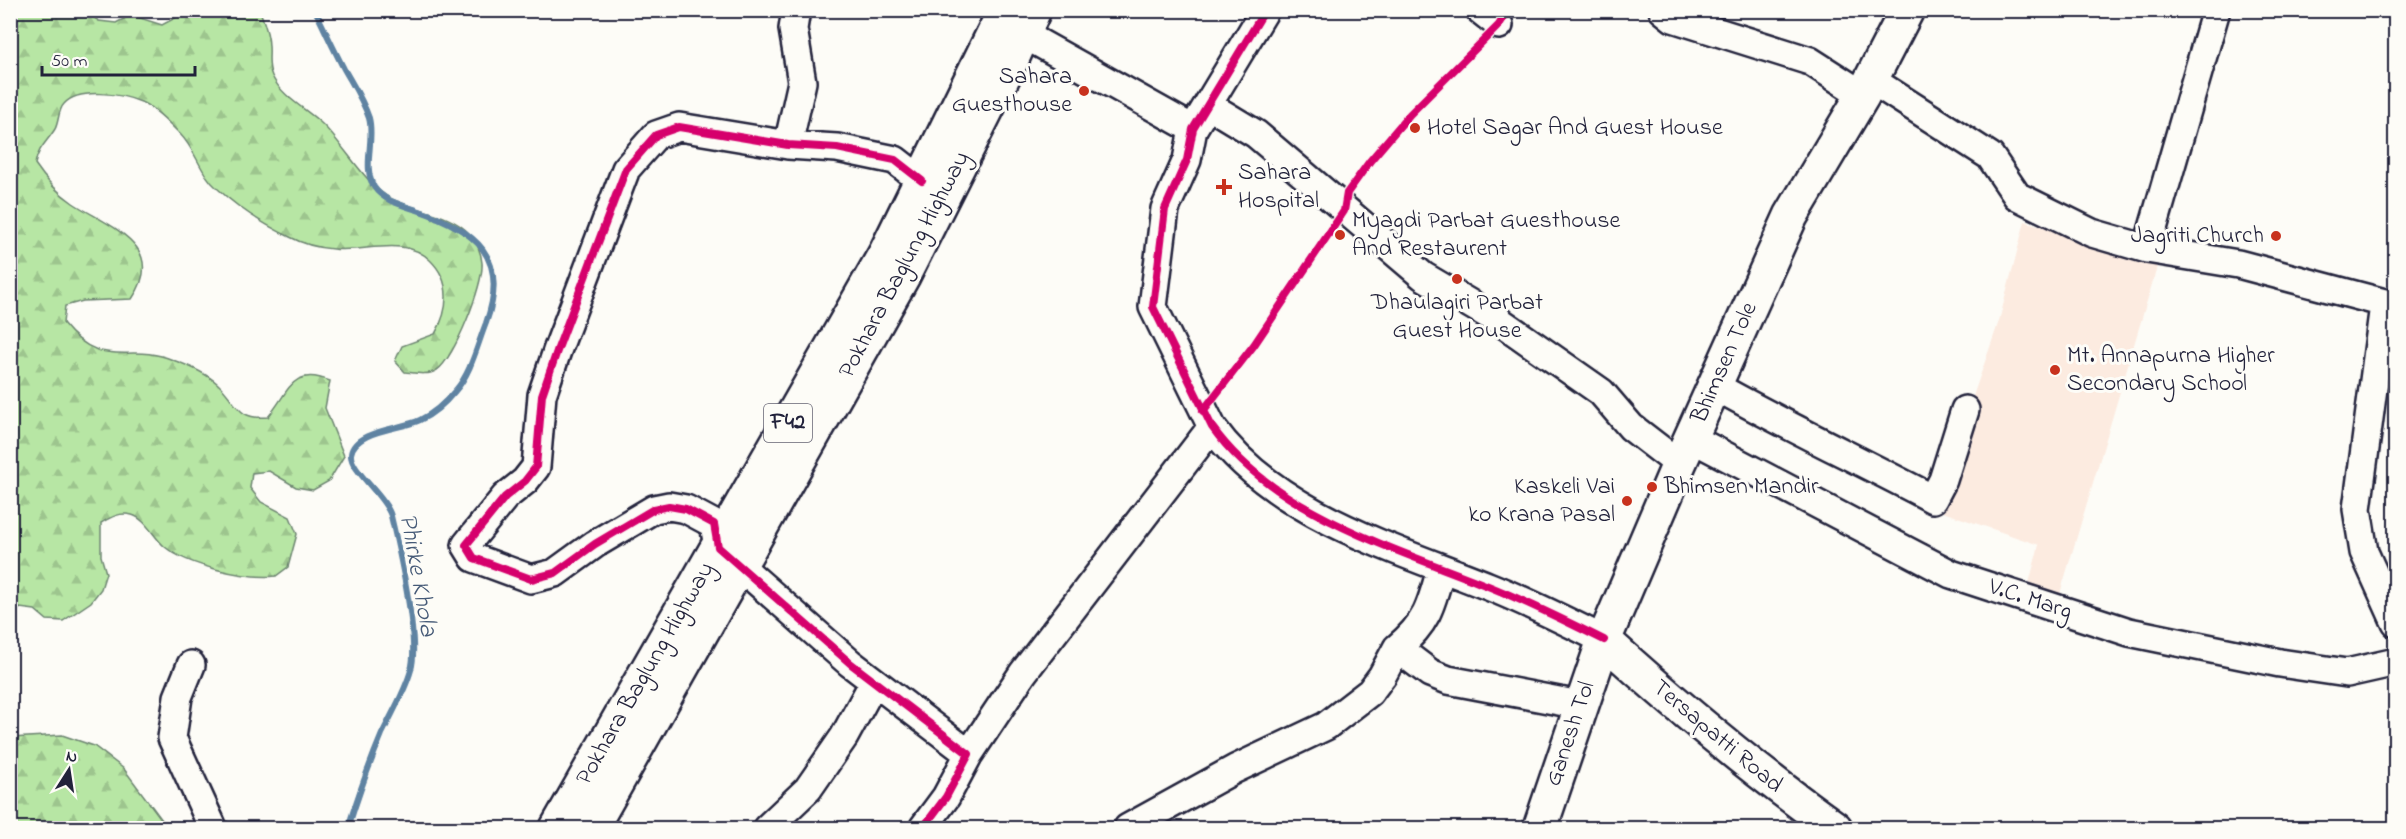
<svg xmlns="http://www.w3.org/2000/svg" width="2406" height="839" font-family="'Indie Flower',sans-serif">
<defs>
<pattern id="forest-firs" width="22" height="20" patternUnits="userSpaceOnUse" patternTransform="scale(1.5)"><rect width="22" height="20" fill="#b7e6a4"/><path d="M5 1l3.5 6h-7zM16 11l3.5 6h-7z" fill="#9dc58e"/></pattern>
</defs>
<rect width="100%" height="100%" fill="#fdfcf7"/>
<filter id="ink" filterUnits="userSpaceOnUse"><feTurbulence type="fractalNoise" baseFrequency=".0167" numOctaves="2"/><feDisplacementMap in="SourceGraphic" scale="12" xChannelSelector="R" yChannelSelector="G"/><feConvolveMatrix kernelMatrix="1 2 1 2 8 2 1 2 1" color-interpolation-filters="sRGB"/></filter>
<g filter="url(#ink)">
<!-- built -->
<path fill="#fcebe0" d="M 2025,221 L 2158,264 L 2059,597 L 2028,587 L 2039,545 L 1934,509 L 1999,321 Z"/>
<!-- forest -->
<path fill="url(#forest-firs)" stroke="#6c8470" stroke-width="1.5" d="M 11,10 L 84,11 L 99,21 L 116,23 L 131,15 L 162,25 L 177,17 L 177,11 L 260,11 C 264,22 269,34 269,46 C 270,57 267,65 272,76 C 282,97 305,108 321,123 C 344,144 365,185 392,199 C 417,211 451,213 470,234 C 477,242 481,253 482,263 C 484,284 454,359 437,370 C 428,376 415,373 405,372 L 395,361 L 402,346 L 435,334 C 449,310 452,281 430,260 C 405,235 364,253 333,249 C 319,248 303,244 290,237 C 265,225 238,208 218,189 C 200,174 196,150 180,134 C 169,123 155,108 141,102 C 122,94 79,87 64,104 C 58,110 59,122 55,129 C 47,142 38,148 35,164 C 45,179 58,193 73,203 C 109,227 169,245 132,299 L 83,301 L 65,306 L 63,323 C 103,373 128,341 173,360 C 187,365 207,374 218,384 C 238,403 236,420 268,417 C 289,393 291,365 330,381 L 325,408 L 344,456 L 329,481 L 313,490 L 296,487 L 269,471 L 252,473 L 250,488 L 261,502 L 290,517 L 297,534 L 288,567 L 276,576 C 246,579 188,566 165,547 C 154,538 146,519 132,515 C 120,512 111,517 101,523 L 101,556 L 106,573 L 101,589 L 91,602 L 63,621 L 47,620 L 35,610 L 20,608 L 11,621 Z
M 62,735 L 94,746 L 124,769 L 168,828 L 11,828 L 11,738 Z"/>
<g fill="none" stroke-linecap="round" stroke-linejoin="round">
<!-- stream -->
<path stroke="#5f83a2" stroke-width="6" d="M 315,10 C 325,30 334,50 344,69 C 353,85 363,100 369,118 C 375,140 362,167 374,187 C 383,201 402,205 417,210 C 476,230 510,257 486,323 C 477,346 471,373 455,391 C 446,402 433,414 420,420 C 403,429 354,430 351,454 C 349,469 386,497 391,516 C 399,550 420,639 411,670 C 405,692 392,713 382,734 C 369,765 358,796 348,828"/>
<defs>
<path id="minor" d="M 1265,10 L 1193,129 L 1187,160 L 1165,209 L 1153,307 L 1212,427 C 1274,514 1394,548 1488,586 C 1528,602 1566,621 1604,640
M 1480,10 L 1499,25
M 1663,10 L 1673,18 L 1810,61 L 1863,95
M 1023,34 L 1193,129
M 1870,79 L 1990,156 L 2017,196 L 2092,233 L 2147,249 L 2238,264 L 2396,306
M 1208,105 L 1256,134 L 1423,276 L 1501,322 L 1601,392 L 1631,427 L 1679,464
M 788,145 L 802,82 L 793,29 L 796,10
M 922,181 L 895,160 L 837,148 L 788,145 L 679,127 L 656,135 L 626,169 L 557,351 L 542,395 L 536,467 L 525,481 L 505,497 L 466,545 L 474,558 L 531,579 L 555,573 L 595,544 L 654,509 L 669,506 L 686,509 L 714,524 L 718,547 L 850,663 L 969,754 L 946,797 L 923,828
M 2147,249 L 2216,10
M 2384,305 L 2357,509 L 2364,552 L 2396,623
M 1715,386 C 1786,426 1861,461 1933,499 L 1943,480 L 1965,410
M 1691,438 L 1951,574 L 2129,632 L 2280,663 L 2347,673 L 2396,662
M 1397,648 C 1427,623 1431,606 1441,569
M 191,665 L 178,697 L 172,738 L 213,828
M 969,754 L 1023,673 L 1212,427
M 767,828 L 808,789 L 844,737 L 874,682
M 1128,828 L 1235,769 L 1326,726 L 1370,692 L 1382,676 L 1397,648 L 1430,673 L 1448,680 L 1580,705"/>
<path id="major" d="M 1604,640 C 1678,707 1753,770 1835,828
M 1540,828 L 1604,640 L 1679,464 L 1791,216 L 1863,95 L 1907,10"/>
<path id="highway" d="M 557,828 L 885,254 L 1005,10
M 591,828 L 903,276 L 1012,59 L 1034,10"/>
</defs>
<!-- minor casing -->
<use href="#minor" stroke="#22223b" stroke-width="32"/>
<!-- major casing -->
<use href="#major" stroke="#22223b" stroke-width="38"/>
<!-- highway casing -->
<use href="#highway" stroke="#22223b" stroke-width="38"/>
<!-- minor -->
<use href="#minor" stroke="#fdfcf7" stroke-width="27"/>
<!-- major -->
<use href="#major" stroke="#fdfcf7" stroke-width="33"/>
<!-- highway -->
<use href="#highway" stroke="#fdfcf7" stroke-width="33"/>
<defs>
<path id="cycleway" d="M 1265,10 L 1193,129 L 1187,160 L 1165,209 L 1153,307 L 1212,427 C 1274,514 1394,548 1488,586 C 1528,602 1566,621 1604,640
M 922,181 L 895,160 L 837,148 L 788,145 L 679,127 L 656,135 L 626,169 L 557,351 L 542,395 L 536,467 L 525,481 L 505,497 L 466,545 L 474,558 L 531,579 L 555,573 L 595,544 L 654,509 L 669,506 L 686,509 L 714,524 L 718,547 L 850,663 L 969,754 L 946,797 L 923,828
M 1203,411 L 1254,345 L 1344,211 L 1347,193 L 1370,161 L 1410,114 L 1499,25 L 1508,10"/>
</defs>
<!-- cycleway casing -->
<use href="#cycleway" stroke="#fdfcf7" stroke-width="11"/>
<!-- cycleway -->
<use href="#cycleway" stroke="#d6006c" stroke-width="8"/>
</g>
</g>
<!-- markers -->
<g fill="#c8321e" stroke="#fdfcf7" stroke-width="2">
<circle cx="1084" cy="91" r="6"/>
<circle cx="1415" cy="128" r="6"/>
<path d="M1221 178h6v6h6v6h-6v6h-6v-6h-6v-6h6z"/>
<circle cx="1340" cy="235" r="6"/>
<circle cx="2276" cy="236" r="6"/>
<circle cx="1457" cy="279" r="6"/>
<circle cx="2055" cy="370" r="6"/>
<circle cx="1652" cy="487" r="6"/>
<circle cx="1627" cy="501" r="6"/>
</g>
<g text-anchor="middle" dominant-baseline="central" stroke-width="6" stroke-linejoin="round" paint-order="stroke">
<!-- shield labels -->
<rect fill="#fdfcf7" stroke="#646373" stroke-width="1.5" x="764" y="404" width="48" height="38" rx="4.5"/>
<g font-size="22" font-weight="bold" fill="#22223b">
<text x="788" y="423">F42</text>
</g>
<!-- poi labels -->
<g font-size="24" fill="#22223b" stroke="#fdfcf7" text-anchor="start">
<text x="1072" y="77" text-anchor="end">Sahara<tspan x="1072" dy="28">Guesthouse</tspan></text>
<text x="1427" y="128">Hotel Sagar And Guest House</text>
<text x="1238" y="173">Sahara<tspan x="1238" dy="28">Hospital</tspan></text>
<text x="1352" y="221">Myagdi Parbat Guesthouse<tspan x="1352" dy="28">And Restaurent</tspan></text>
<text x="2264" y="236" text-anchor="end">Jagriti Church</text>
<text x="1457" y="303" text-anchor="middle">Dhaulagiri Parbat<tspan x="1457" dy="28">Guest House</tspan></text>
<text x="2067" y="356">Mt. Annapurna Higher<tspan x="2067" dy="28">Secondary School</tspan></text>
<text x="1615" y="487" text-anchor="end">Kaskeli Vai<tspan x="1615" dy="28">ko Krana Pasal</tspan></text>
<text x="1664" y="487">Bhimsen Mandir</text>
</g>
<!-- street labels -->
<g font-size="24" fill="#22223b" stroke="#fdfcf7">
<text transform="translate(905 265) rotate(-62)">Pokhara Baglung Highway</text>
<text transform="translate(1725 363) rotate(-66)">Bhimsen Tole</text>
<text transform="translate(2030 600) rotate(18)">V.C. Marg</text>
<text transform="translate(646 674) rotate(-60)">Pokhara Baglung Highway</text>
<text transform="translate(1571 734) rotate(-71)">Ganesh Tol</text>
<text transform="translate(1717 737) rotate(40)">Tersapatti Road</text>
</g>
<!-- water labels -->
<g font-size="26" font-style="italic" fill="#465a77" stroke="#fdfcf7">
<text transform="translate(417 575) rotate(80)">Phirke Khola</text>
</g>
</g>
<!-- margin -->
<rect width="2406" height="839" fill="none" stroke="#fdfcf7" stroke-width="36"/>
<rect x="18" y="18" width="2370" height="803" fill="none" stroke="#22223b" stroke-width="2" filter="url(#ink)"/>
<!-- north arrow -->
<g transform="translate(69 770) rotate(12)" stroke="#fdfcf7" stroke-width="4.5" paint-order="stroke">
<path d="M0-4.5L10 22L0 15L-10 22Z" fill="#22223b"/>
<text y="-9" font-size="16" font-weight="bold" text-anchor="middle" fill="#22223b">N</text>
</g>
<!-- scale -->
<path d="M42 66v9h153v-9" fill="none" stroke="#22223b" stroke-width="3"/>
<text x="51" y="66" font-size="18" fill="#22223b" stroke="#fdfcf7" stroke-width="4.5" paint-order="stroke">50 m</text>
</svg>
